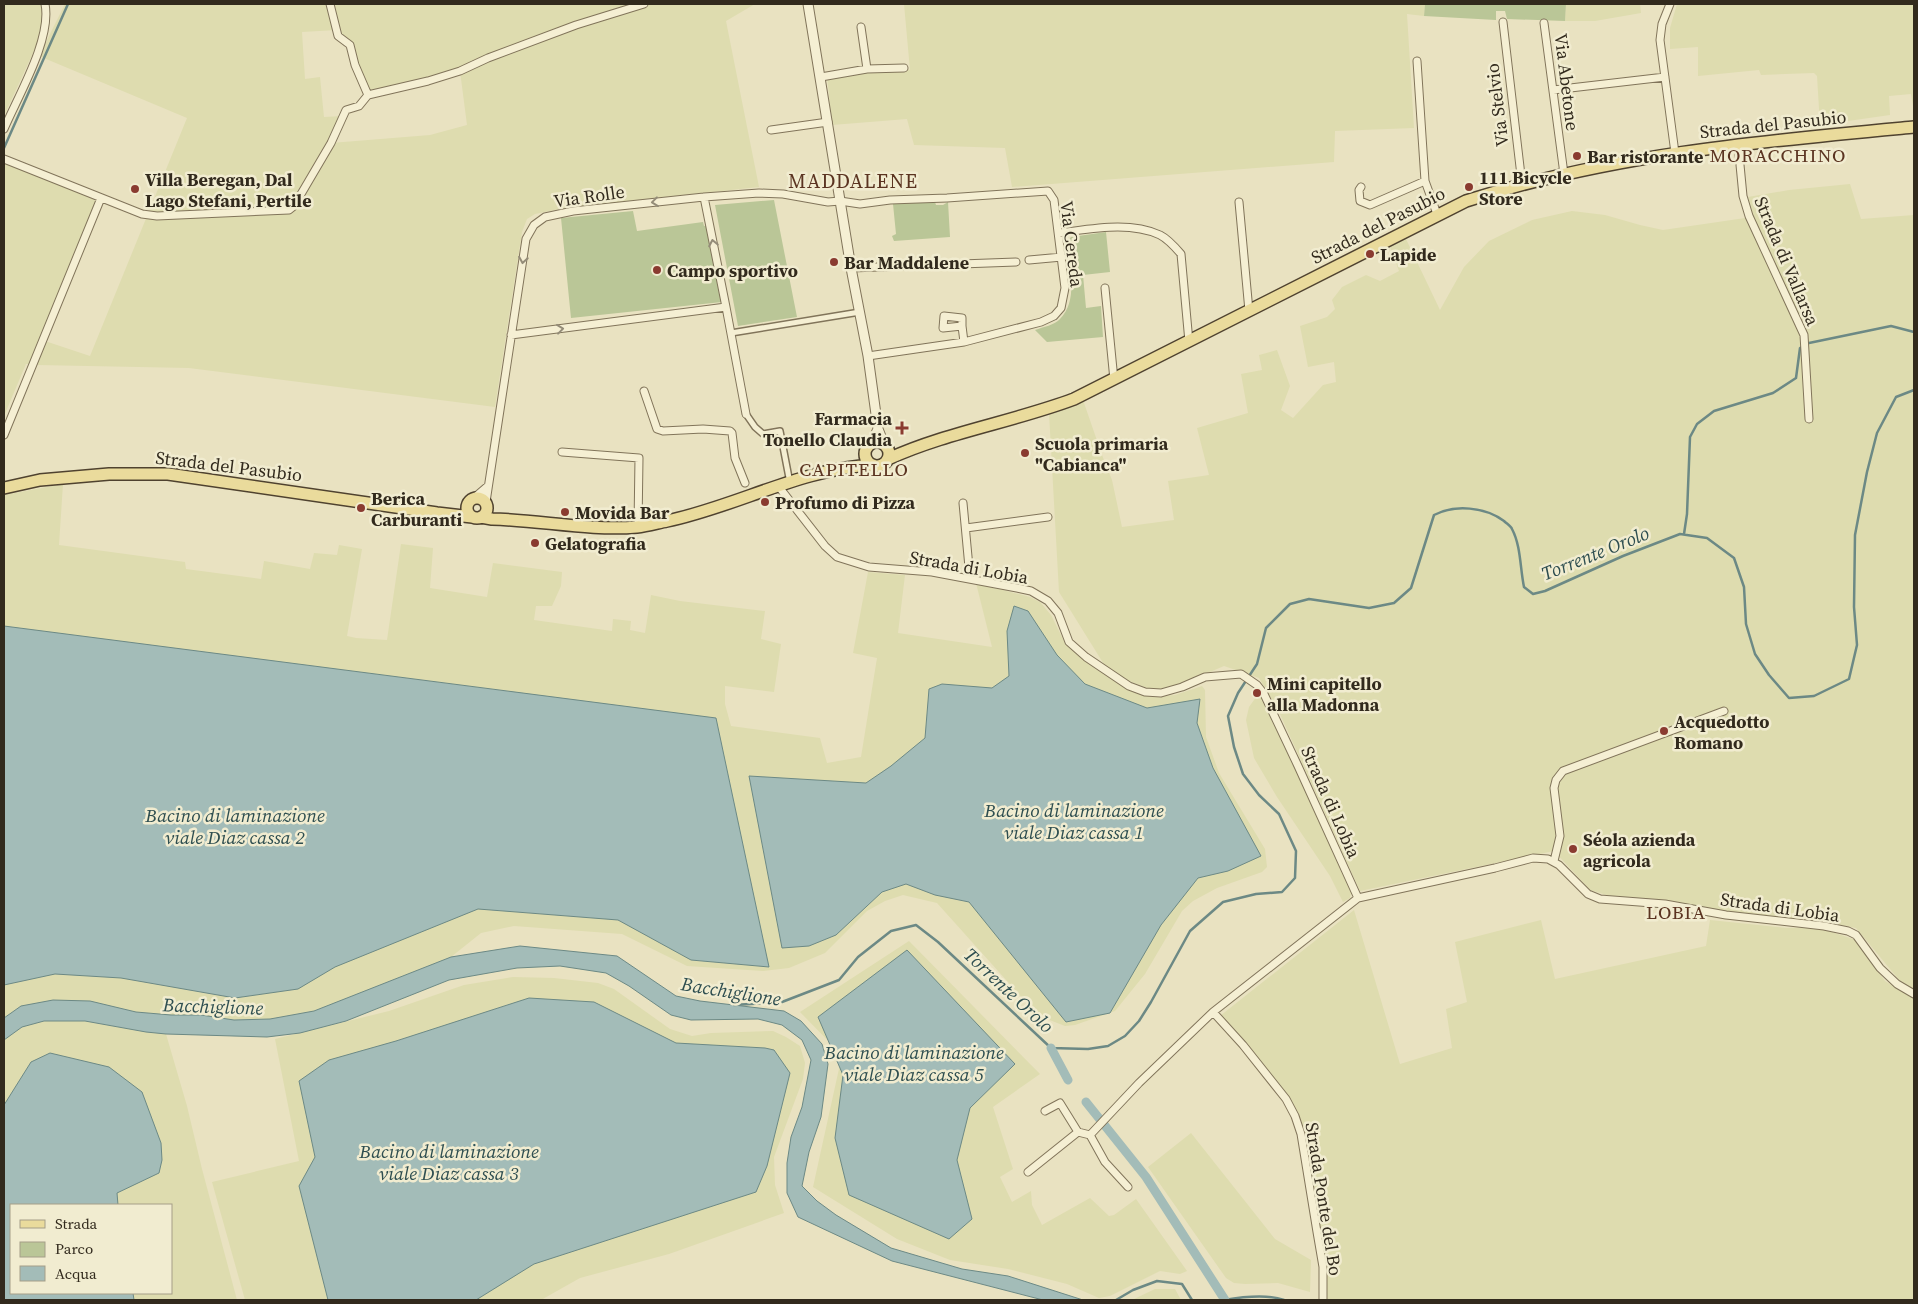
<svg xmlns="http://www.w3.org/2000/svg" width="1918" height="1304" font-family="'Source Serif 4',serif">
<rect width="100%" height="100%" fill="#e9e2c1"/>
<!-- farmland -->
<path fill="#dedcaf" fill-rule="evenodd" d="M 4,4 L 43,4 L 43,23 L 39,40 L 4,116 Z
M 65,4 L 626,4 L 628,8 L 644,4 L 755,4 L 726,21 L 759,187 L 565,208 L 535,214 L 527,219 L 522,232 L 495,407 L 189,368 L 37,365 L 45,341 L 90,356 L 187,118 L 39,56 ZM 337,30 L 352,51 L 368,95 L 460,71 L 467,125 L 430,135 L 331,143 L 343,116 L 324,117 L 320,77 L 305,79 L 302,32 Z
M 904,4 L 1425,4 L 1424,16 L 1407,14 L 1414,128 L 1335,131 L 1334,162 L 1012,187 L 1005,148 L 914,145 L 907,119 L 832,125 L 827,76 L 904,68 L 910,70 Z
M 1566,4 L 1640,4 L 1641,13 L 1595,21 L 1565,21 Z
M 1677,4 L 1914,4 L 1914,112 L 1911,94 L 1889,96 L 1890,115 L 1820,125 L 1817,76 L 1814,73 L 1761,75 L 1759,70 L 1698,76 L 1698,47 L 1670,49 L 1670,28 Z
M 4,162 L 90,197 L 97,202 L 30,364 L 26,364 L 4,416 Z
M 1850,184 L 1861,219 L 1914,215 L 1914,990 L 1900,981 L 1856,928 L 1817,920 L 1726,915 L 1630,902 L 1590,890 L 1554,851 L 1360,891 L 1279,712 L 1259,678 L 1224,666 L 1161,693 L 1110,674 L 1059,592 L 1049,413 L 1083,400 L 1102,455 L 1112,480 L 1122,527 L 1174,520 L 1168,481 L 1209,475 L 1197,428 L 1248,413 L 1241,374 L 1262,370 L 1259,355 L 1277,350 L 1290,386 L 1281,410 L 1293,418 L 1323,385 L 1336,382 L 1334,362 L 1308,367 L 1300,326 L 1327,317 L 1335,309 L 1332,300 L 1342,287 L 1366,275 L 1380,281 L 1399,271 L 1389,244 L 1406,239 L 1440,310 L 1464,267 L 1489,241 L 1532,220 L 1572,211 L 1605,215 L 1640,225 L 1663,230 L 1752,217 L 1748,197 L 1789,190 Z
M 63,484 L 59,545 L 185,562 L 186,569 L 261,579 L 264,561 L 310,569 L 314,553 L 337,555 L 339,545 L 362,549 L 347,636 L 356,638 L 387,640 L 401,544 L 433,548 L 430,588 L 487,597 L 493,563 L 562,572 L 561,586 L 552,606 L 536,606 L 534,620 L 612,631 L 613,619 L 631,621 L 630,630 L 645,633 L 651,595 L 680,601 L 765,611 L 761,639 L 781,644 L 774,692 L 725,686 L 725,704 L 731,726 L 820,738 L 827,763 L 861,757 L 877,658 L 853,653 L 868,572 L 905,575 L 898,633 L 992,647 L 976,583 L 1030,597 L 1040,602 L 1051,615 L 1066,645 L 1120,685 L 1152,697 L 1175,695 L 1202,686 L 1205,690 L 1206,737 L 1219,773 L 1265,849 L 1267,867 L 1262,872 L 1217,888 L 1193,901 L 1182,911 L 1145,974 L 1115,1011 L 1075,1025 L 1065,1026 L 1047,1019 L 1025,1001 L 937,903 L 903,895 L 885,901 L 867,911 L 825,953 L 789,968 L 763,971 L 687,966 L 622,934 L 514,926 L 481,933 L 451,957 L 314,1011 L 270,1019 L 234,1020 L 201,1015 L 171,1015 L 136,1012 L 21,1006 L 4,1018 L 4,495 Z
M 1259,693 L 1279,731 L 1351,893 L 1350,898 L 1343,902 L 1330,876 L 1277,797 L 1254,758 L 1246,720 L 1249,707 Z
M 1354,910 L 1400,1064 L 1452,1048 L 1446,1009 L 1467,1002 L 1455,942 L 1541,920 L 1555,979 L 1706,946 L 1710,920 L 1787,928 L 1817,927 L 1856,940 L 1885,981 L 1914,999 L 1914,1300 L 1324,1300 L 1326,1293 L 1315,1188 L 1305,1142 L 1293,1103 L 1220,1016 Z
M 909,941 L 1040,1074 L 993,1107 L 1013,1169 L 1000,1177 L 1012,1202 L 1031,1191 L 1032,1205 L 1042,1225 L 1090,1198 L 1109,1216 L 1114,1215 L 1136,1199 L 1187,1271 L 1180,1274 L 1160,1271 L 1110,1296 L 1099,1298 L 1067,1284 L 1008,1269 L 950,1260 L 897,1239 L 813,1187 L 842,1055 L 800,1012 Z
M 513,977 L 554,978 L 598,983 L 614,989 L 670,1029 L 692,1036 L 711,1033 L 773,1031 L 786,1037 L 800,1046 L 805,1063 L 803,1079 L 774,1157 L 775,1185 L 784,1213 L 669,1254 L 580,1278 L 541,1300 L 245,1300 L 212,1182 L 299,1161 L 275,1039 L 389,1011 L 464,985 Z
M 44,1021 L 85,1021 L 146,1032 L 166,1034 L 187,1106 L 202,1169 L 237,1300 L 4,1300 L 4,1040 L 22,1027 ZM 11,1205 L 171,1205 L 171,1293 L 11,1293 Z
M 1191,1133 L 1275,1239 L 1311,1260 L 1310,1292 L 1278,1283 L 1245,1284 L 1234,1283 L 1226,1278 L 1148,1167 Z
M 1155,1289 L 1175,1289 L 1181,1300 L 1132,1300 Z"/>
<!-- green -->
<path fill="#bac697" d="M 1425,4 L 1566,4 L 1565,21 L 1507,19 L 1505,11 L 1496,11 L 1496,20 L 1424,16 Z
M 774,200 L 797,317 L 738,326 L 715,205 Z
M 935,202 L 936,205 L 943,205 L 948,202 L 950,237 L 894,241 L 892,236 L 896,234 L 893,204 Z
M 633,211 L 637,231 L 703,222 L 704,226 L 709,225 L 722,302 L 571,318 L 561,218 Z
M 1106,232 L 1110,272 L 1083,275 L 1086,308 L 1101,306 L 1103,337 L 1047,342 L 1035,330 C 1043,327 1055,325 1060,319 C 1079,300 1069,266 1067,242 L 1071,237 Z"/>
<!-- water -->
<path fill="#a3bcb8" stroke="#6c8985" d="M 1014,606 L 1028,611 L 1057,655 L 1085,684 L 1147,708 L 1200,699 L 1197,723 L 1213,768 L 1261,856 L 1228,871 L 1198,878 L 1161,925 L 1110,1013 L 1066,1022 L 969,902 L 935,895 L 906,884 L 882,892 L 836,935 L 809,946 L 782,948 L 749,776 L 866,783 L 891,766 L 925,738 L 929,689 L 942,684 L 992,688 L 1009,676 L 1007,631 Z
M 4,626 L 716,718 L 769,967 L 691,960 L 618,920 L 478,909 L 335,967 L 298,989 L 235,998 L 121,978 L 55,974 L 4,985 Z
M 520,946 L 617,956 L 676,996 L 700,1001 L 784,1011 L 801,1021 L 822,1044 L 828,1064 L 821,1117 L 809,1152 L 802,1186 L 817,1201 L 836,1215 L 891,1248 L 962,1269 L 1008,1276 L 1083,1300 L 1043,1300 L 892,1261 L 798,1217 L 787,1193 L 787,1163 L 791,1137 L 802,1107 L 811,1060 L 802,1040 L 782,1025 L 758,1019 L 691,1020 L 671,1015 L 629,986 L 606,973 L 560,966 L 517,968 L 449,980 L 346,1021 L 300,1033 L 267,1037 L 166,1034 L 146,1032 L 85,1021 L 44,1021 L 22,1027 L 4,1040 L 4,1018 L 21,1006 L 53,1000 L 90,1001 L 136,1012 L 171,1015 L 201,1015 L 234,1020 L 270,1019 L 314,1011 L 451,957 Z
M 907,950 L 1015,1064 L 970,1108 L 957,1160 L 972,1219 L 949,1239 L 849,1195 L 835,1138 L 843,1075 L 818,1017 Z
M 529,998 L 594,1002 L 676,1043 L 765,1048 L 774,1050 L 790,1073 L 767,1166 L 756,1192 L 534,1264 L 476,1300 L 328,1300 L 299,1186 L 315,1157 L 299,1081 L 329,1060 L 396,1041 Z
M 50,1053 L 109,1067 L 142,1092 L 161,1143 L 162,1160 L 159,1173 L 117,1193 L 118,1205 L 11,1205 L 11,1293 L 133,1293 L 134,1300 L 4,1300 L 4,1105 L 31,1062 Z"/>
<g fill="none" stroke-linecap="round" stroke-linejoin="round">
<!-- stream -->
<path stroke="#6c8985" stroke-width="2.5" d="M 4,148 L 68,4
M 1684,534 L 1687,514 L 1690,437 L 1697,424 L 1714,411 L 1773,393 L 1796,378 L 1800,348 L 1809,343 L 1891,326 L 1914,332
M 734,1005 L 782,1002 L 839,980 L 858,957 L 891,931 L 916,925 L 938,942 L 1051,1048 L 1088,1049 L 1108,1046 L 1125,1036 L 1139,1021 L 1151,1002 L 1190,931 L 1223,902 L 1256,894 L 1282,892 L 1295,878 L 1296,851 L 1279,814 L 1259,795 L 1243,774 L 1234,747 L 1228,716 L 1238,693 L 1257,664 L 1266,628 L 1290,604 L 1309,599 L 1369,608 L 1394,603 L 1411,588 L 1434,515 C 1455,504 1485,507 1504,521 C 1507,524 1511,526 1512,529 C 1521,546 1520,568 1524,587 L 1533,594 L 1545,591 L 1623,556 L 1680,534 L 1707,538 L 1734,558 L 1744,587 L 1746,624 L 1755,654 L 1769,675 L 1789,698 L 1814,696 L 1849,679 L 1857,645 L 1854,607 L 1855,535 L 1867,472 L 1877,433 L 1896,397 L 1914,390
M 1116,1300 L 1133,1290 L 1157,1281 L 1182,1284 L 1192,1300
M 1224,1300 C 1242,1297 1267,1294 1284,1300"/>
<!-- canal -->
<path stroke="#a3bcb8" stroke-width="9" d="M 1051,1048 L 1068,1080
M 1086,1102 L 1146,1177 L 1225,1300"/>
<defs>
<path id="pedestrian" d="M 731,333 L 860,312
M 746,414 L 755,427 L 763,434 L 780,431 L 790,483"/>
<path id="minor" d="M 330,4 L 338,36 L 350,45 L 355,65 L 368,95
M 1670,4 L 1662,24 L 1660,40 L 1675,153
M 1503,22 L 1522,184
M 1544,23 L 1564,174
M 861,27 L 867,69
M 1417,61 L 1425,181 L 1437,214
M 821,77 L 867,69 L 904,68
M 1553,90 L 1665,77
M 4,129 C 18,96 52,39 45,4
M 771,130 L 828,122
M 1738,144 L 1743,196 L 1749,216 L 1804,335 L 1809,419
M 4,159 L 142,214 L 157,216 L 289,210 L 294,206 L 331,143 L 346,110 L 359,106 L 368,95 L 428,81 L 460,71 L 488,58 L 576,25 L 644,4
M 1361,187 L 1359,190 L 1360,201 L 1370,205 L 1425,181
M 1239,202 L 1249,311
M 1059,233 C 1092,229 1129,221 1160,235 C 1168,239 1175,247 1181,254 L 1189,342
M 1029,260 L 1062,257
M 851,268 L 1016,262
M 1105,288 L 1114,380
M 726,307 L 746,414
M 962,326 L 962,318 L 944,316 L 943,328 L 962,326 L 964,342
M 511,335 L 726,307 L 704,197
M 644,391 L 657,429 L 663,431 L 703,429 L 730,431 L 732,433 L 735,458 L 745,483
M 4,435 L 101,198
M 562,452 L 639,458 L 638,527
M 779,487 L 825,546 L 837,557 L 869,567 L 932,572 L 1017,588 L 1031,591 L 1048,601 L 1058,613 L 1069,642 L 1086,657 L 1129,686 L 1145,692 L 1161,693 L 1182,687 L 1205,677 L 1241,674 L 1257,685 L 1264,694 L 1298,766 L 1358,898 L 1495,868 L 1533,858 L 1548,859 L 1559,865 L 1588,894 L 1600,899 L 1665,904 L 1726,915 L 1824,926 L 1848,931 L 1856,935 L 1880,968 L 1897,984 L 1914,994
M 474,498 L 488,486
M 486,502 L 526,239 L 534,225 L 545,217 L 573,211 L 704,197 L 759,193 L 783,194 L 828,202 L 840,201 L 860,204 L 890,200 L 947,198 L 1048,191 L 1054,200 L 1065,288 L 1061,308 L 1054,316 L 1041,322 L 964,342 L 868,356
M 963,503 L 970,578
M 966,528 L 1048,517
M 1554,861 L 1560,836 L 1554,788 L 1556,780 L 1563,771 L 1724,711
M 1213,1012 L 1243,1045 L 1286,1099 L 1295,1116 L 1301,1134 L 1317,1232 L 1323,1267 L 1323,1300
M 1045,1111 L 1060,1103 L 1078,1132
M 1090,1135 L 1139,1083 L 1213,1012 L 1358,898
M 1090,1135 L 1105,1162 L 1128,1187
M 1028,1172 L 1078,1132 L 1090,1135"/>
<path id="tertiary" d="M 808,4 L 851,268 L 868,356 L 878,429 L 884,444
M 871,444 L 878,429"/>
<path id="primary" d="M865 454a12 12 0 1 1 24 0a12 12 0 1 1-24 0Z
M 888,459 C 947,432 1013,422 1074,399 L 1466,201 C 1612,154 1763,141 1914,127
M 4,488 L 40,480 L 109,474 L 168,474 L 437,513 L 472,517
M467 508a10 10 0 1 1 20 0a10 10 0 1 1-20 0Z
M 481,517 L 492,519 C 540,520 589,531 637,527 C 647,526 657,523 667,521 C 735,507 803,468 873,465"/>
</defs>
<!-- pedestrian casing -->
<use href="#pedestrian" stroke="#81745a" stroke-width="8"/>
<!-- minor casing -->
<use href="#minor" stroke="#81745a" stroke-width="9"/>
<!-- tertiary casing -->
<use href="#tertiary" stroke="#81745a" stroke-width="11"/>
<!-- primary casing -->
<use href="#primary" stroke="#4f422f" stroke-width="14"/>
<!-- pedestrian -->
<use href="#pedestrian" stroke="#f5efd3" stroke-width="5"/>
<!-- minor -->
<use href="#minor" stroke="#f5efd3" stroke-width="7"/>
<!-- tertiary -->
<use href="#tertiary" stroke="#f5efd3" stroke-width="9"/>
<!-- primary -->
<use href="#primary" stroke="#eadb9c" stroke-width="11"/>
</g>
<!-- one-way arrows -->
<defs><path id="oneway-chevron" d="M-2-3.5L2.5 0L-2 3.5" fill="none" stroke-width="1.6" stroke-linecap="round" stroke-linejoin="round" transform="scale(1.25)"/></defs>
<g stroke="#948c78">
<use href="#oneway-chevron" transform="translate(655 202) rotate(173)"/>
<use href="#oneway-chevron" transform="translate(713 243) rotate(-101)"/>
<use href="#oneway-chevron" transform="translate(523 260) rotate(99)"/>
<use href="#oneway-chevron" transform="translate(560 329) rotate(-7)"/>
</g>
<!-- markers -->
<g fill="#8a3b30" stroke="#f1ecd0" stroke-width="2">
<circle cx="1577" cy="156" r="5"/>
<circle cx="1469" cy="187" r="5"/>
<circle cx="135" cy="189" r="5"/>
<circle cx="1370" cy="254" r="5"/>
<circle cx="834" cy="262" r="5"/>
<circle cx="657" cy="270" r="5"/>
<path d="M899.5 420.5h5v5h5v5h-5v5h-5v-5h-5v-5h5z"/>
<circle cx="1025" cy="453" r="5"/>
<circle cx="765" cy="502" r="5"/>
<circle cx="361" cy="508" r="5"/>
<circle cx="565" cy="512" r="5"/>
<circle cx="535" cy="543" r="5"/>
<circle cx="1257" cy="693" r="5"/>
<circle cx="1664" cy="731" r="5"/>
<circle cx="1573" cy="849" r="5"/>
</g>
<g text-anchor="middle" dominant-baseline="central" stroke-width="5" stroke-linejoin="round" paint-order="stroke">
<!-- street labels -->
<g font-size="18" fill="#322a1d" stroke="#f1ecd0">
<text transform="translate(1567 82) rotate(83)">Via Abetone</text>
<text transform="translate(1497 105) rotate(-97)">Via Stelvio</text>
<text transform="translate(1773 124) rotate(-6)">Strada del Pasubio</text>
<text transform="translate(589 196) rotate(-8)">Via Rolle</text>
<text transform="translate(1378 225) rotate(-27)">Strada del Pasubio</text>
<text transform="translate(1072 244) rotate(83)">Via Cereda</text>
<text transform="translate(1787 261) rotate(67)">Strada di Vallarsa</text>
<text transform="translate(229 466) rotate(7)">Strada del Pasubio</text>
<text transform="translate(969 567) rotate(10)">Strada di Lobia</text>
<text transform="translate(1331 802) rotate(66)">Strada di Lobia</text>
<text transform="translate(1780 907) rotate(8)">Strada di Lobia</text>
<text transform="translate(1324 1199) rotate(81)">Strada Ponte del Bo</text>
</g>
<!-- poi labels -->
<g font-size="18" font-weight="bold" fill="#322a1d" stroke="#f1ecd0" text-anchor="start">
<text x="1587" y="156">Bar ristorante</text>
<text x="1479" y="177">111 Bicycle<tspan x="1479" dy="21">Store</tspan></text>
<text x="145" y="179">Villa Beregan, Dal<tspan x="145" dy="21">Lago Stefani, Pertile</tspan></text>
<text x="1380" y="254">Lapide</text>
<text x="844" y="262">Bar Maddalene</text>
<text x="667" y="270">Campo sportivo</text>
<text x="892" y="418" text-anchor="end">Farmacia<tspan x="892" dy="21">Tonello Claudia</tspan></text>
<text x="1035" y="443">Scuola primaria<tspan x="1035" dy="21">"Cabianca"</tspan></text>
<text x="371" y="498">Berica<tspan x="371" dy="21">Carburanti</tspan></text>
<text x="775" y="502">Profumo di Pizza</text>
<text x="575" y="512">Movida Bar</text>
<text x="545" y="543">Gelatografia</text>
<text x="1267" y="683">Mini capitello<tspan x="1267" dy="21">alla Madonna</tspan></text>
<text x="1674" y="721">Acquedotto<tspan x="1674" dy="21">Romano</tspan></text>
<text x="1583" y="839">Séola azienda<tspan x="1583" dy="21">agricola</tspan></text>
</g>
<!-- neighbourhood labels -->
<g font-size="19" letter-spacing="1" fill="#5b3421" stroke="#f1ecd0">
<text x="1778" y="155">MORACCHINO</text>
<text x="854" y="469">CAPITELLO</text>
<text x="1676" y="912">LOBIA</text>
</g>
<!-- water labels -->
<g font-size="19" font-style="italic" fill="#2e4e50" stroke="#f1ecd0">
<text transform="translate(1595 553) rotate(-22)">Torrente Orolo</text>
<text x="1074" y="810">Bacino di laminazione<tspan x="1074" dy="22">viale Diaz cassa 1</tspan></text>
<text x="235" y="815">Bacino di laminazione<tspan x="235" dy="22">viale Diaz cassa 2</tspan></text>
<text transform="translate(1009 990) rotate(43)">Torrente Orolo</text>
<text transform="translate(731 991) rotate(9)">Bacchiglione</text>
<text transform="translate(213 1006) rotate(2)">Bacchiglione</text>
<text x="914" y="1052">Bacino di laminazione<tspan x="914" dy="22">viale Diaz cassa 5</tspan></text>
<text x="449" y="1151">Bacino di laminazione<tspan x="449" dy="22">viale Diaz cassa 3</tspan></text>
</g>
<!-- quarter labels -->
<g font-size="20" letter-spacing="1" fill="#5b3421" stroke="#f1ecd0">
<text x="853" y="181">MADDALENE</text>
</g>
</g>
<!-- border -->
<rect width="1918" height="1304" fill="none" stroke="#322a1d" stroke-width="10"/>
<!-- legend -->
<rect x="10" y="1204" width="162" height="90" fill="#f1ecd0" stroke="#a59e88"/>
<rect x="20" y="1220" width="25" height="8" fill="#eadb9c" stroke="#a59e88"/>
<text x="55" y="1229" font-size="15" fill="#322a1d">Strada</text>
<rect x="20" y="1242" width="25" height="15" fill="#bac697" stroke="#a59e88"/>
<text x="55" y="1254" font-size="15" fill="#322a1d">Parco</text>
<rect x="20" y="1266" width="25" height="15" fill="#a3bcb8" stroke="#a59e88"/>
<text x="55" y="1279" font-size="15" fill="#322a1d">Acqua</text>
</svg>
